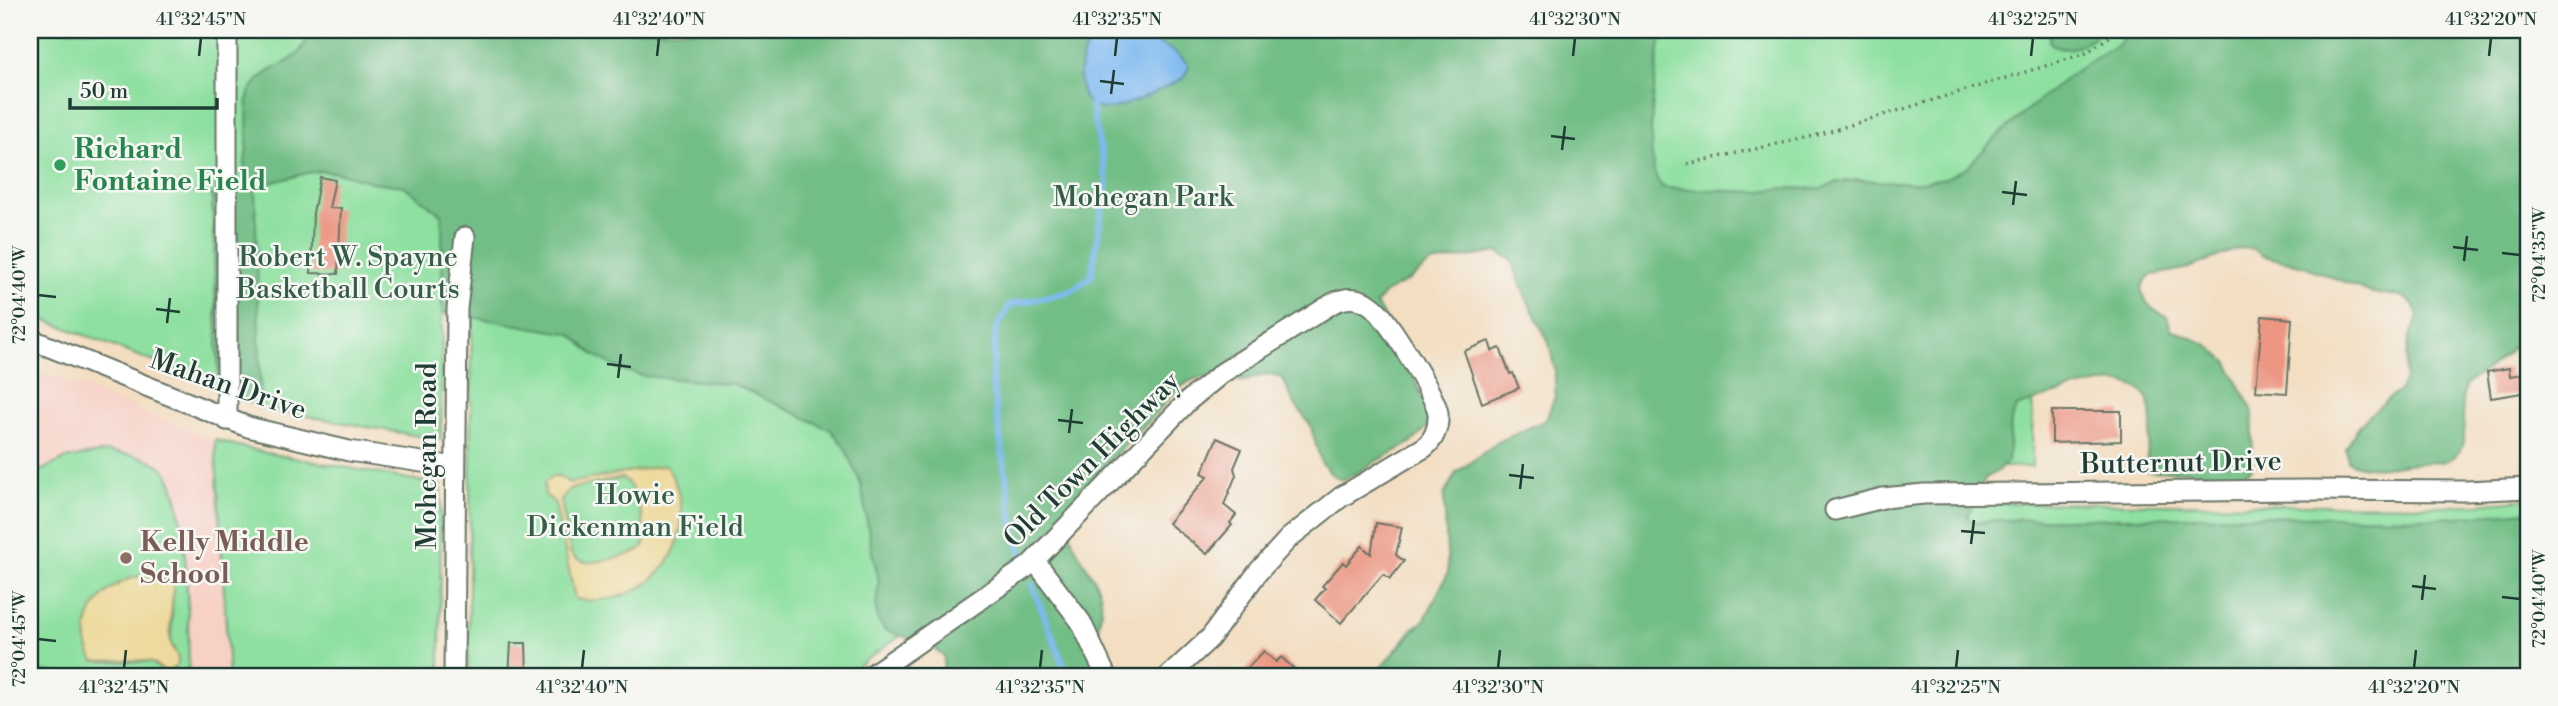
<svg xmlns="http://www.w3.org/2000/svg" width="2558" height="706" font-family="'Libre Bodoni',serif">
<rect width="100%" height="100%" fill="#f6f6f2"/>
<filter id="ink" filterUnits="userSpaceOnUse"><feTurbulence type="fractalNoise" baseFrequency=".0143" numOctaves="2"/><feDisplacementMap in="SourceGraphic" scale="14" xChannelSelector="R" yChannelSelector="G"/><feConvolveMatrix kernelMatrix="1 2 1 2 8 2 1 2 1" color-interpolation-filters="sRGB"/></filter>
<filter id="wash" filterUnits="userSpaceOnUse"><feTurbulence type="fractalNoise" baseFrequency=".00686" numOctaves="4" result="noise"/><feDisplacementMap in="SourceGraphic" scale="28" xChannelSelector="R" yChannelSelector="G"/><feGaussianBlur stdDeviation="1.57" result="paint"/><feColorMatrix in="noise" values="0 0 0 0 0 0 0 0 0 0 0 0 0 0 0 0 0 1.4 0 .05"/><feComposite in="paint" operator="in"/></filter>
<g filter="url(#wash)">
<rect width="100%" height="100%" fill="#f3dec2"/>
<!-- built -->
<path fill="#f7d1c6" d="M 30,367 L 215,440 L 229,676 L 30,676 Z"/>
<!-- green -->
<path fill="#8ee0a0" stroke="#568e6a" stroke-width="2" fill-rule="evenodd" d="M 30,30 L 2528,30 L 2034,210 L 2032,467 L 1834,466 L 1877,502 L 2455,506 L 2528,499 L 2528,676 L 1375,676 L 1413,628 L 1546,551 L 1617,464 L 1481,198 L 1199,366 L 996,568 L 843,676 L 468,676 L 472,317 L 442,313 L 441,440 L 261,408 L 253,188 L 212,194 L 219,387 L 30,314 Z
M 215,440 L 262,452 L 441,485 L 440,676 L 229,676 Z
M 105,452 C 124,454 151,455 165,470 C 189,498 188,627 189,667 L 180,676 L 91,676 L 30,670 L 30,476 L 65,459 ZM 173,583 L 171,644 L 175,649 L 167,671 L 161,670 L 152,662 L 98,661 Z"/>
<!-- forest -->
<path fill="#72be86" stroke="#487e5d" stroke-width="2" d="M 309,30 L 1662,30 C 1658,58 1638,176 1665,188 L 1756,192 L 1783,188 L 1820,189 L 1838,182 L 1858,180 L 1913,183 L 1946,178 L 1968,167 L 1993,140 L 2044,96 L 2077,70 L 2117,45 L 2132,30 L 2528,30 L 2528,349 L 2514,347 C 2504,355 2495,364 2485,371 C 2480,376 2472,377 2468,383 C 2455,402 2469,425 2462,446 C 2455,466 2432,462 2416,463 C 2391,465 2371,473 2348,461 L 2346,448 L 2359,425 L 2389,398 L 2400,391 L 2405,379 L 2409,338 L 2415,326 L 2418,314 L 2412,303 L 2400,296 L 2372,293 L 2304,266 L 2264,256 L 2253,249 L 2240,248 L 2189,268 L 2149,276 L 2141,288 C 2145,305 2152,310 2167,317 L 2171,329 L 2208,345 L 2228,363 L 2253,412 L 2252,468 C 2230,487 2214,473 2187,471 C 2174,470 2161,472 2147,471 C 2144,449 2156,428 2150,406 C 2138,358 2049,397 2017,407 L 2011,420 L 2008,461 L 1998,471 L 1986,477 L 1968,517 C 1975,525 1982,522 1992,520 L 2252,516 L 2443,518 L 2528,511 L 2528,676 L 1373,676 L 1425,619 L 1448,573 L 1444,495 L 1456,473 L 1498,442 L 1546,420 L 1555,396 L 1555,371 L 1549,343 L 1525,295 L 1511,259 L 1498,252 L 1431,263 L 1409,280 L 1385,293 L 1376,304 L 1397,336 L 1432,420 C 1413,447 1401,447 1375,462 C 1364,469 1354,476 1341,480 L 1330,473 L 1321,462 L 1310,424 L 1294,403 L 1283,379 C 1279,377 1273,374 1268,374 C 1260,375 1251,380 1243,381 C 1226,382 1206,373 1190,381 C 1174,389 1164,406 1152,418 C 1132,439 1072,492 1069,520 C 1067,547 1093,569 1100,593 C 1107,617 1086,648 1096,676 L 943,676 L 944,657 L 935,649 L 923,643 L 885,630 L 877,619 L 876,606 L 879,580 L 872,553 L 861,484 L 844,446 L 831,430 L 733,384 L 643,376 L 619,369 L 593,354 L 571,334 L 442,312 L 442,215 L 404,186 L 372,182 L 340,173 L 321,171 L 307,173 L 255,187 L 261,408 L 219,387 L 212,194 L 249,189 C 242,177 245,160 247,147 C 248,136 246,100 249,93 C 266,59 301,72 309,30 Z
M 2051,30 L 2102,30 C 2091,43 2063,58 2049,41 Z"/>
<!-- sand -->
<path fill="#eeda9e" stroke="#868c69" stroke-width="2" fill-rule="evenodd" d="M 666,465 C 710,536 655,611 575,599 L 555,503 L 545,495 L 544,483 L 553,476 L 559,476 L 569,483 ZM 622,478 C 638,487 646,529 644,546 C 638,555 597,563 585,562 C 578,561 574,558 571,554 L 561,501 L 570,489 Z
M 140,576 L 152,576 L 173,583 C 174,599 168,630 171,644 C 173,652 184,659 174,668 C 164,676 158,665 150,662 C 133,658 111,662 94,661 C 72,623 101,584 140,576 Z"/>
<!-- water -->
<path fill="#7ebaf0" stroke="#4e7c92" stroke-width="2" d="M 1103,32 C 1135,38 1169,39 1189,66 L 1184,78 C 1166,86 1122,111 1103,109 C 1073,107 1077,64 1087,45 C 1090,39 1098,36 1103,32 Z"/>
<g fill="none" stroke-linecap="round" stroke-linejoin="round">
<!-- stream -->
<path stroke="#7ebaf0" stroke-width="6" d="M 1021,552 L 1014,530 L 992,382 L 996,329 L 1010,305 L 1071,291 L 1091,277 L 1107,181 L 1091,104
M 1032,585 L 1068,676"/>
</g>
<g id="blocks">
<!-- building -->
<path fill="#ec9683" d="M 320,177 L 335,180 L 329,208 L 341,208 L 338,274 L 311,273 L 313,213 Z
M 2262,316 L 2292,319 L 2287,393 L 2256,391 Z
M 1489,341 L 1492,351 L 1500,348 L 1510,374 L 1513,373 L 1519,388 L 1482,403 L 1464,351 Z
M 2509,368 L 2510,376 L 2528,373 L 2528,392 L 2491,398 L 2487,372 Z
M 2052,411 L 2121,411 L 2121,441 L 2052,443 Z
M 1217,438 L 1242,449 L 1234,468 L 1236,475 L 1224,505 L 1236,515 L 1230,523 L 1232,525 L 1207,554 L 1168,523 L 1208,476 L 1202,473 Z
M 1376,523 L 1402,527 L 1396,555 L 1404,561 L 1390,579 L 1383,574 L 1341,623 L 1315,600 L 1325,588 L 1322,586 L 1343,562 L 1346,565 L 1362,546 L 1371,554 Z
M 511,643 L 526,643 L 527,676 L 509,676 Z
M 1264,651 L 1276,662 L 1281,657 L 1302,676 L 1240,676 Z"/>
</g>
</g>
<g filter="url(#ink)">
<use href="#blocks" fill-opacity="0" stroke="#697566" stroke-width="2"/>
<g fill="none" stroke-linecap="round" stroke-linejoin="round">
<defs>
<path id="minor" d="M 30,339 L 248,427 L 349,451 L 455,467
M 227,420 L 227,30
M 1835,510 L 1883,498 L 1924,494 L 2307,490 L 2466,491 L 2528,488
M 1035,561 L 1081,622 L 1106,676
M 454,676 L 457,309 L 465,237
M 870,676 L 1030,565 L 1188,401 L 1222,373 L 1333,303 C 1347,296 1361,297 1373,307 C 1387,317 1436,397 1438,413 C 1439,427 1435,438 1425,447 L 1341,497 L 1289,538 L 1258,572 L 1210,638 L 1169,676"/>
</defs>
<!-- minor casing -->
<use href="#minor" stroke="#697566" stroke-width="23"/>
<!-- path -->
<path stroke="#697566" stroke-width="3.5" stroke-dasharray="2 5" stroke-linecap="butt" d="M 1687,164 L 1814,136 L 2065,60 L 2086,53 L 2119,30"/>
<!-- minor -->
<use href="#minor" stroke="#fff" stroke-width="19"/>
</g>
</g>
<!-- ticks -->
<path fill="none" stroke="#1f3d34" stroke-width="2.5" d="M 199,56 L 201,38M 657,56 L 659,38M 1115,56 L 1117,38M 1573,56 L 1575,38M 2031,56 L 2033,38M 2489,56 L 2491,38M 1100,81 L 1124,84M 1111,94 L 1114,70M 1551,136 L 1575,139M 1562,150 L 1565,126M 2002,192 L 2027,195M 2013,205 L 2016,181M 2453,247 L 2478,250M 2502,253 L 2520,255M 2464,261 L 2467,236M 38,295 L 56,297M 156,309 L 180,312M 167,323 L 170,298M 607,364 L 631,367M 618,378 L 621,354M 1058,420 L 1083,423M 1069,433 L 1072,409M 1509,475 L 1534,478M 1520,489 L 1523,464M 1961,531 L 1985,533M 1971,544 L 1974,520M 2412,586 L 2436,589M 2502,597 L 2520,599M 2422,600 L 2425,575M 38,639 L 56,641M 124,668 L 126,650M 582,668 L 584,650M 1040,668 L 1042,650M 1498,668 L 1500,650M 1956,668 L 1958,650M 2414,668 L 2416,650"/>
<!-- markers -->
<circle fill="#2e9e5b" stroke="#f6f6f2" stroke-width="2.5" cx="60" cy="165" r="7"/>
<circle fill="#8d6e63" stroke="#f6f6f2" stroke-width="2.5" cx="126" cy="558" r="7"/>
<g text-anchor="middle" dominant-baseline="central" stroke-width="5" stroke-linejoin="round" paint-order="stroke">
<!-- leisure labels -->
<g font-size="28" font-weight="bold" fill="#27864d" stroke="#f6f6f2" text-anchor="start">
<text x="74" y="149">Richard<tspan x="74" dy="32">Fontaine Field</tspan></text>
</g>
<!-- park labels -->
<g font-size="28" fill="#355e4a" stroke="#f6f6f2">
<text x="1143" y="197">Mohegan Park</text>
<text x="348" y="257">Robert W. Spayne<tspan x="348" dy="32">Basketball Courts</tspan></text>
<text x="635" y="495">Howie<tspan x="635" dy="32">Dickenman Field</tspan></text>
</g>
<!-- street labels -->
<g font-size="28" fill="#1f3d34" stroke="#f6f6f2">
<text transform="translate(228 385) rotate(19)">Mahan Drive</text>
<text transform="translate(427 456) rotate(-90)">Mohegan Road</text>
<text transform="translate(1092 460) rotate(-45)">Old Town Highway</text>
<text transform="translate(2181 463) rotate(-1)">Butternut Drive</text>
</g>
<!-- education labels -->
<g font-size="28" font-weight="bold" fill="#785e54" stroke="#f6f6f2" text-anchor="start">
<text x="140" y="542">Kelly Middle<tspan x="140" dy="32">School</tspan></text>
</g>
</g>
<!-- margin -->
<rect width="2558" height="706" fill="none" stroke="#f6f6f2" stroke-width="77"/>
<!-- scale -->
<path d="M70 98v10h147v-10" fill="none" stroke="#1f3d34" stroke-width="3.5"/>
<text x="80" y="98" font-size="21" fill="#1f3d34" stroke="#f6f6f2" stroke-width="5" paint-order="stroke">50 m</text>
<rect x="38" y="38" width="2482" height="630" fill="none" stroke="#1f3d34" stroke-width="2.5"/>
<g font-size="18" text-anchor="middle" fill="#1f3d34">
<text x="201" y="25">41°32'45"N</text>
<text x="659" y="25">41°32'40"N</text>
<text x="1117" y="25">41°32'35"N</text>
<text x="1575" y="25">41°32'30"N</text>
<text x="2033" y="25">41°32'25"N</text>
<text x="2491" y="25">41°32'20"N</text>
<text transform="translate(2539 255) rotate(-90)" y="6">72°04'35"W</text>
<text transform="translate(19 295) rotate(-90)" y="6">72°04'40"W</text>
<text transform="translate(2539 599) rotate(-90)" y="6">72°04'40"W</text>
<text transform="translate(19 639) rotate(-90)" y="6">72°04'45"W</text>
<text x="124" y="693">41°32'45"N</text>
<text x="582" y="693">41°32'40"N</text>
<text x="1040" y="693">41°32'35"N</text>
<text x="1498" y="693">41°32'30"N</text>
<text x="1956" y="693">41°32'25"N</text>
<text x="2414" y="693">41°32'20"N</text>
</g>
</svg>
